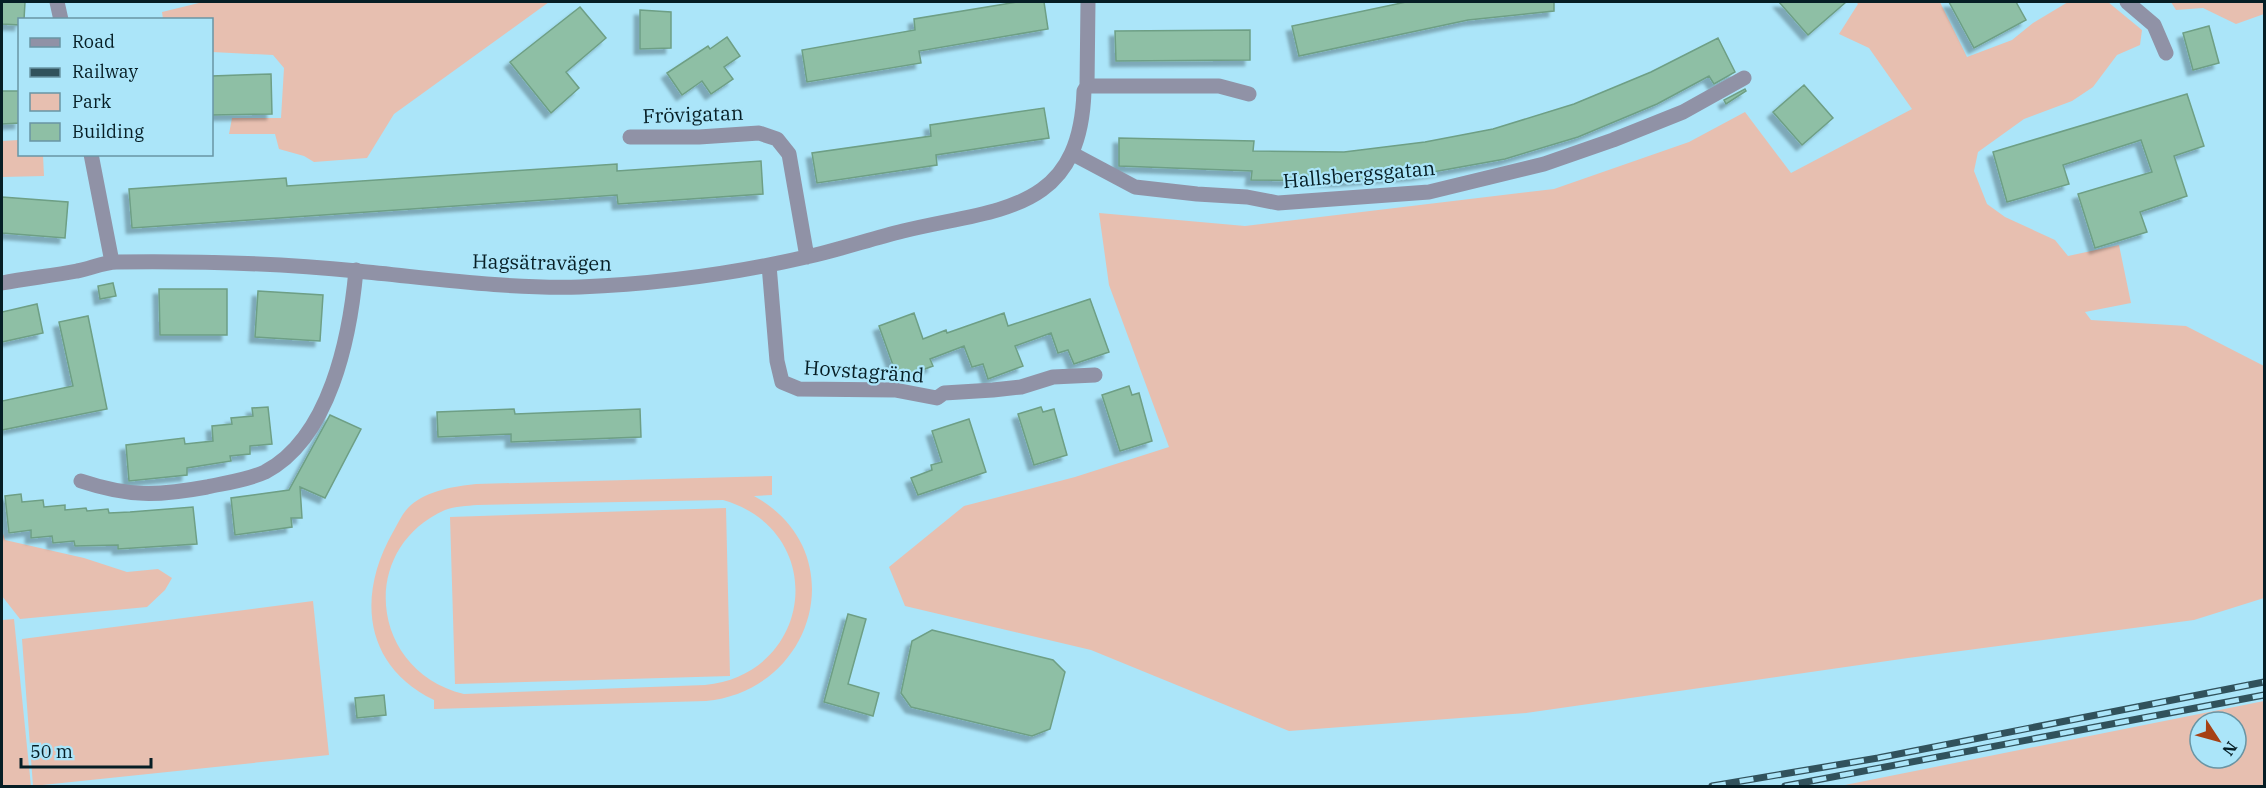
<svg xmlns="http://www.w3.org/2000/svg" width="2266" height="788" font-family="'IBM Plex Serif',serif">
<defs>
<filter id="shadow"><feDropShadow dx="-5.5" dy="5.5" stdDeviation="1.5" flood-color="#0004"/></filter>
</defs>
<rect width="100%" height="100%" fill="#abe5f9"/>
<!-- green -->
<path fill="#e7bfb0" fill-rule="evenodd" d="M 203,2 L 549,2 L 394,114 L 367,158 L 314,162 L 304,156 L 279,149 L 275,134 L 229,134 L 232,118 L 281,118 L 284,68 L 273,55 L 212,52 L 212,20 L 163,19 L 162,12 Z
M 1856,2 L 1940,2 L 1967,57 L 2012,40 L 2033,23 L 2068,2 L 2108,2 L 2142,30 L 2140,45 L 2117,55 L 2093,87 L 2072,101 L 2024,119 L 1978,152 L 1974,171 L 1987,204 L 2005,217 L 2055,240 L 2068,256 L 2119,245 L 2131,303 L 2085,312 L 2091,320 L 2186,326 L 2264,366 L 2264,598 L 2194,620 L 1908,658 L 1526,713 L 1289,731 L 1091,650 L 905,606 L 889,567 L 964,506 L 1075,477 L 1169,447 L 1109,285 L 1099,213 L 1245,226 L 1554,189 L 1689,142 L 1745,112 L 1791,173 L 1912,109 L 1869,48 L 1839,34 L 1858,4 Z
M 2171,2 L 2264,2 L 2264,14 L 2236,24 L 2203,8 L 2176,10 Z
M 19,140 L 20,154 L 43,155 L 44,176 L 2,177 L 2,141 Z
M 772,476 L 772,495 L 754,496 C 854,551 816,690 706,701 L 434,709 L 434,700 C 363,665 357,595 393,532 C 399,522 402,513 411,505 C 427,491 455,486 476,484 ZM 723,500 C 830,531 814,674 705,685 L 464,694 C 370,671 357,549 445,510 C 455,506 467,506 477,505 Z
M 726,508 L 730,676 L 455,684 L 450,517 Z
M 2,530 L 5,540 L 84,558 L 127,572 L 158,569 L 172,578 L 165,590 L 147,607 L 20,619 L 2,596 Z
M 313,601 L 329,755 L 33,786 L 22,639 Z
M 14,619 L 31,786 L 2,786 L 2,620 Z
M 2264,701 L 2264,786 L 1840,786 ZM 2200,722 L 2236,722 L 2236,758 L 2200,758 Z"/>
<!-- building -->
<path fill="#8ebfa5" stroke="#6e9f85" stroke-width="1.5" filter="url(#shadow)" d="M 2,2 L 25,2 L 24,20 L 20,20 L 20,25 L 2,24 Z
M 1017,2 L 1044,2 L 1048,29 L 919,51 L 921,63 L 807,82 L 802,50 L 915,30 L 914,19 Z
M 1406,2 L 1554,2 L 1554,11 L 1468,20 L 1299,56 L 1292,26 Z
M 1779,2 L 1846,2 L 1808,35 Z
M 1949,2 L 2016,2 L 2026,20 L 1974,48 Z
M 580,7 L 606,38 L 566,72 L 579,88 L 551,113 L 510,62 Z
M 640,10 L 671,12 L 671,48 L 640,49 Z
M 2209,26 L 2219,63 L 2193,70 L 2183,33 Z
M 1250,30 L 1250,60 L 1116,61 L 1115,31 Z
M 727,37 L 740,56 L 724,67 L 733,79 L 711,94 L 702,81 L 682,95 L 667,73 L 708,46 L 710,49 Z
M 1718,38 L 1735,72 L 1714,84 L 1709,76 L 1657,104 L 1578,137 L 1505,159 L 1416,175 L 1340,181 L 1251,180 L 1252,171 L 1119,166 L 1119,138 L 1254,141 L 1253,151 L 1344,152 L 1425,142 L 1493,129 L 1574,104 L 1651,72 Z
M 271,74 L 272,114 L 212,115 L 212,76 Z
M 1804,85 L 1833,118 L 1802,145 L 1773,112 Z
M 1745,89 L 1746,91 L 1726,104 L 1724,100 Z
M 2,91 L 20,91 L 20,123 L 2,124 Z
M 2187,94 L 2204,146 L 2174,156 L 2187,196 L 2140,212 L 2147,232 L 2095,248 L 2078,194 L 2152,172 L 2141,140 L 2063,165 L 2069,184 L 2007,202 L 1993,152 Z
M 1044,108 L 1049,138 L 936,155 L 937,165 L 817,183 L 812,153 L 931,136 L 930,125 Z
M 761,161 L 763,194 L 618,204 L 617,195 L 132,228 L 129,189 L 286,178 L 287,186 L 617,164 L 617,171 Z
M 2,197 L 68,202 L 65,238 L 2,233 Z
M 113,283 L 116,296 L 100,299 L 98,286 Z
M 159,289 L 227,289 L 227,335 L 160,335 Z
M 258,291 L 323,295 L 320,341 L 255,337 Z
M 1090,299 L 1109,352 L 1074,364 L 1068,350 L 1058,353 L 1051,333 L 1015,346 L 1023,366 L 988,379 L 983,364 L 972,367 L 964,346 L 930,359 L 933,366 L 898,379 L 879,326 L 914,313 L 923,339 L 946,330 L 947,333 L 1004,313 L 1008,326 Z
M 37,304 L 43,333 L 2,342 L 2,312 Z
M 88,316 L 107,409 L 2,430 L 2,401 L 73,386 L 59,322 Z
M 1129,386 L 1132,395 L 1139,393 L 1152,441 L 1120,451 L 1102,395 Z
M 268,407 L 272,444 L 250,446 L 250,454 L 230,456 L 231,461 L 187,468 L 187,475 L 129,481 L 126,445 L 184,438 L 185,444 L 213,441 L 212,426 L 232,424 L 231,418 L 253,416 L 252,408 Z
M 1041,407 L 1043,412 L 1054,409 L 1067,455 L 1034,465 L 1018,414 Z
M 514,409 L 515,414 L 640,409 L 641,437 L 511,442 L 511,434 L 438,437 L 437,412 Z
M 330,415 L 361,429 L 325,498 L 300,487 L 302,518 L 291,518 L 292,527 L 235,535 L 231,498 L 289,490 Z
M 969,419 L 986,472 L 918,495 L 911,478 L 932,470 L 931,465 L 942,462 L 932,431 Z
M 21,494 L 22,502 L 43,500 L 44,507 L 65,505 L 65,510 L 86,508 L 87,511 L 108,509 L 109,513 L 130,512 L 193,507 L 197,544 L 118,549 L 118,545 L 75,546 L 74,541 L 53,543 L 52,536 L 31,538 L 31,530 L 9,533 L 5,496 Z
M 848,614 L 866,619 L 848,684 L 879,693 L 873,716 L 824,702 Z
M 932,630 L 1053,660 L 1065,672 L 1050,729 L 1032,736 L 911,707 L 901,693 L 912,641 Z
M 384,695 L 386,715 L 357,718 L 355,698 Z"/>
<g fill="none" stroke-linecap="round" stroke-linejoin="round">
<!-- minor -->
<path stroke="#9092a6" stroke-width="15" d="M 57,2 L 61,20
M 2127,2 L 2154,25 L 2166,53
M 1087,86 L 1219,86 L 1249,94
M 630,137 L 699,137 L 759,133 L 777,139 L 789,154 L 807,257
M 91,154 L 112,262
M 1073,154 L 1135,187 L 1197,194 L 1247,197 L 1278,203 L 1429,192 L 1544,164 L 1613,140 L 1683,112 L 1744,78
M 769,265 L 777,361 L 782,382 L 799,389 L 895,390 L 937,398 L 944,393 L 993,390 L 1021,387 L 1053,377 L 1095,375
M 2,283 C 27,278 52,276 77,271 C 90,269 103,262 117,262 C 197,261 278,263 357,271 C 431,278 505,289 580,287 C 655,284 733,274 806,257 C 839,250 870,239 903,231 C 997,208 1080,214 1084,91 L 1087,86 L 1088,2
M 81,481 C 129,497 158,496 207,487 C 225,483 248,480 265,472 C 330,438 350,337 356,270"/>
<defs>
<path id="rail" d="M 1712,786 L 1878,758 L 2264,682
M 1785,786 L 2264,695"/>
</defs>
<!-- rail casing -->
<use href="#rail" stroke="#31525c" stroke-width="7"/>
<!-- rail -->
<use href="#rail" stroke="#abe5f9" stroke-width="4.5" stroke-dasharray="14" stroke-linecap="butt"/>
</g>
<g text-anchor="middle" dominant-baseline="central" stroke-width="4.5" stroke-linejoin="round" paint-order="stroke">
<!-- street labels -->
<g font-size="20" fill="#061e25" stroke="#abe5f9">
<text transform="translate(693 114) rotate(-2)">Frövigatan</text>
<text transform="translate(1359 174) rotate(-5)">Hallsbergsgatan</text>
<text transform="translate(542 262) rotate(1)">Hagsätravägen</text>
<text transform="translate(864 371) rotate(4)">Hovstagränd</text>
</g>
</g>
<!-- border -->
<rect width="2266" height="788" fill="none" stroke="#061e25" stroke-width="6"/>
<!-- legend -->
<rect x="18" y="18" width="195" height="138" fill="#abe5f9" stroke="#6995a4" stroke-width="1.5"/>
<rect x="30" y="38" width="30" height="9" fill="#9092a6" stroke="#6995a4" stroke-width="1.5"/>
<text x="72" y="48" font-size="18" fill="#061e25">Road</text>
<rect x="30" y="68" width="30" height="9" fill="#31525c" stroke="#6995a4" stroke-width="1.5"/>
<text x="72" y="78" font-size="18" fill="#061e25">Railway</text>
<rect x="30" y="93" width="30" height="18" fill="#e7bfb0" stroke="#6995a4" stroke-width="1.5"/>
<text x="72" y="108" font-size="18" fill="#061e25">Park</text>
<rect x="30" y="123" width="30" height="18" fill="#8ebfa5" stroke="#6995a4" stroke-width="1.5"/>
<text x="72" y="138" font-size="18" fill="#061e25">Building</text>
<!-- north arrow -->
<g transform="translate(2218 740) rotate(126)"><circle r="28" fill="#abe5f9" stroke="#6995a4" stroke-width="1.5"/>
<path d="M0-4.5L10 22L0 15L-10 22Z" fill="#a64115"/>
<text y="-9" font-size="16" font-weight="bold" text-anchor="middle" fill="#061e25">N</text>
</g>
<!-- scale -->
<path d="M21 758v9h130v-9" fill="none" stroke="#061e25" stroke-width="3"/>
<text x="30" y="758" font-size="18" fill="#061e25" stroke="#abe5f9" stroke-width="4.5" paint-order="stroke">50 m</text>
</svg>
